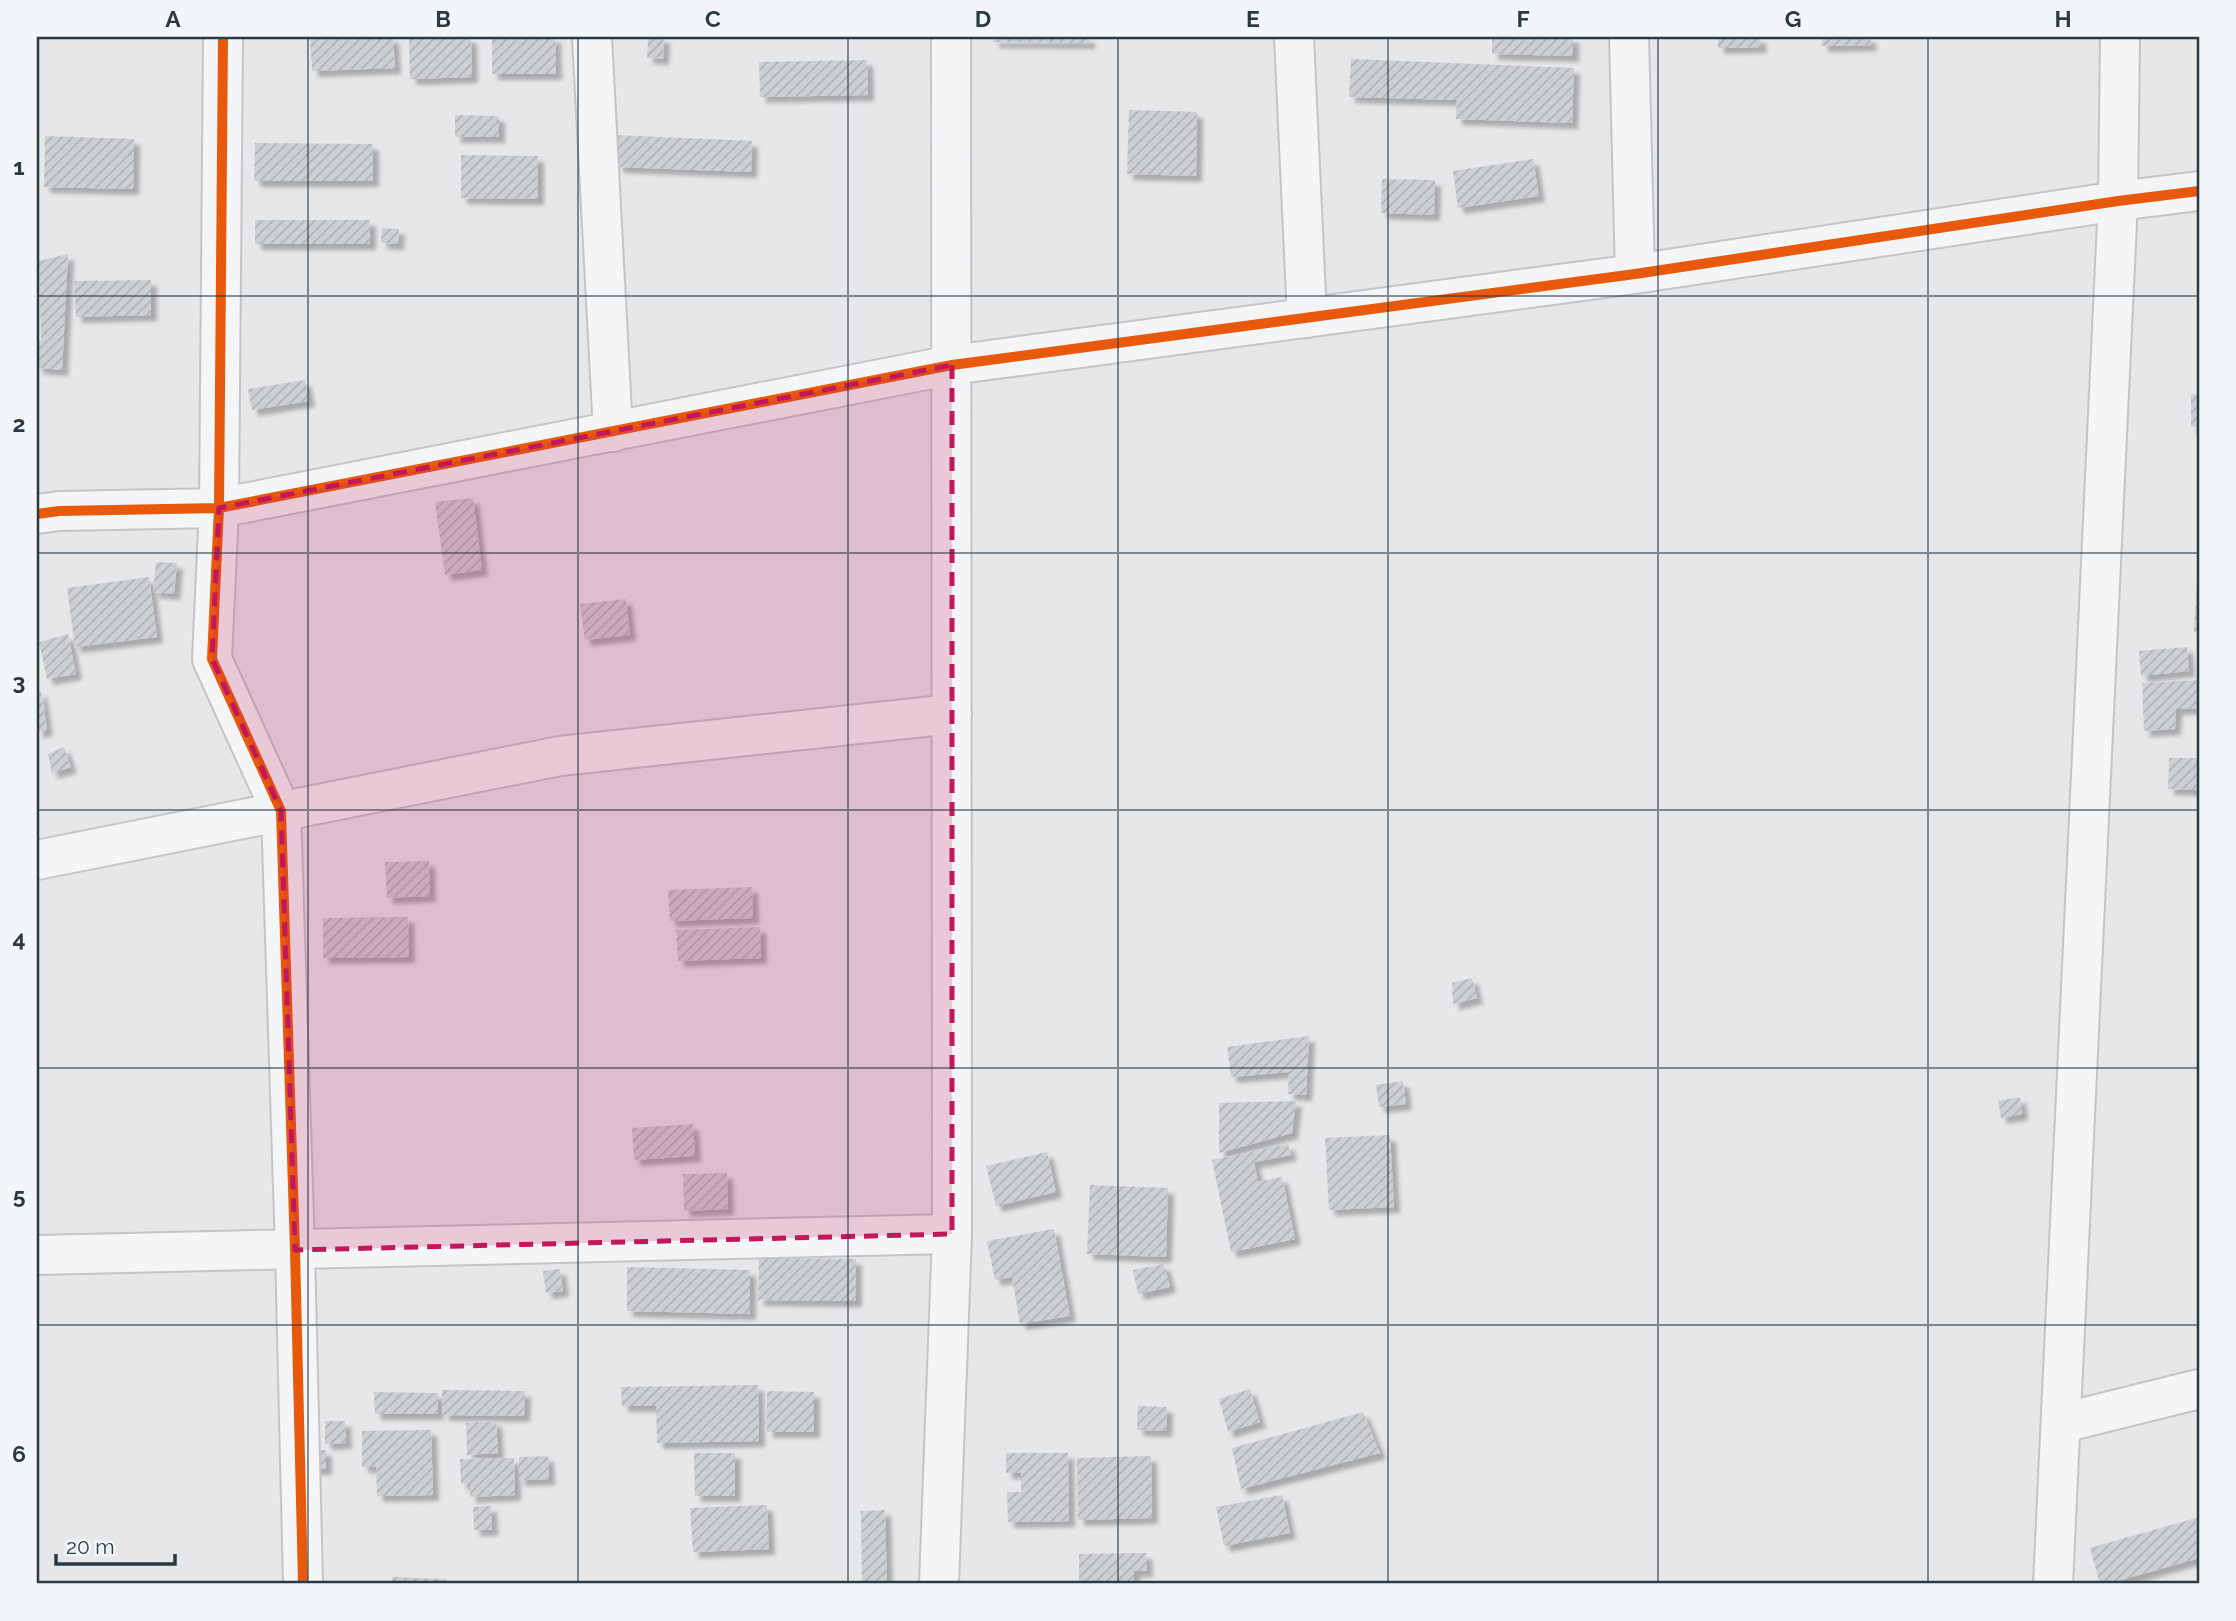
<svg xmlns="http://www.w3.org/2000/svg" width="2236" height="1621" font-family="Raleway,sans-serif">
<defs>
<pattern id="building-hatch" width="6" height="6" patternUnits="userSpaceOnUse" patternTransform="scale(1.75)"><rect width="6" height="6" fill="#cdd0d2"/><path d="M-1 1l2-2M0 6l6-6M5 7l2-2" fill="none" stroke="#b0b3b6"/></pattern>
<filter id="shadow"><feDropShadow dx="6" dy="6" stdDeviation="2" flood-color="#0004"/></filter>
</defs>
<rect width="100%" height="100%" fill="#e5e7e9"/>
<!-- building -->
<path fill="url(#building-hatch)" filter="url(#shadow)" d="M 310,37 L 393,37 L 395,68 L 312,71 Z
M 471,37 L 472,77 L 410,79 L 409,38 Z
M 492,37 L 555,37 L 556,74 L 492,74 Z
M 648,37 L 664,37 L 663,59 L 647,58 Z
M 993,37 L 1089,37 L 1089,43 L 993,42 Z
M 1492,37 L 1573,37 L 1573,56 L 1492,54 Z
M 1718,37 L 1760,37 L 1761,47 L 1718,48 Z
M 1822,37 L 1870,37 L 1871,45 L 1822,46 Z
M 1351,59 L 1574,68 L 1572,123 L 1456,119 L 1457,100 L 1349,97 Z
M 867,60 L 868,95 L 760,97 L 759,62 Z
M 1129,110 L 1197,112 L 1196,176 L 1127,174 Z
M 455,115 L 499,116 L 499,137 L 455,137 Z
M 617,135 L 752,141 L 751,172 L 617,167 Z
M 45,136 L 134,139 L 133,189 L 44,187 Z
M 255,143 L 373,144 L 373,181 L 254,181 Z
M 461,155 L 538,156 L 538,199 L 461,198 Z
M 1533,159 L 1539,196 L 1458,208 L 1453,171 Z
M 1382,179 L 1435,180 L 1434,215 L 1381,213 Z
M 255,220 L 370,220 L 370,244 L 255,244 Z
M 382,228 L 399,229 L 398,244 L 381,243 Z
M 68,254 L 62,370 L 37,368 L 37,340 L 41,340 L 39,261 Z
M 151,280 L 151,315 L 76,317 L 74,281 Z
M 305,380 L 309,401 L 252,410 L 248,389 Z
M 2191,394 L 2199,395 L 2199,427 L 2191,427 Z
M 473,498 L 482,570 L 445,575 L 435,502 Z
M 156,562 L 177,563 L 174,594 L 153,592 Z
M 149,577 L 157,637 L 75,647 L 67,588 Z
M 2197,580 L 2199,580 L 2199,631 L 2194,632 Z
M 626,599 L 630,635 L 585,640 L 580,604 Z
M 68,634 L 76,674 L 47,679 L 39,642 Z
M 2187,647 L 2189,671 L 2141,676 L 2139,651 Z
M 2199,680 L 2199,708 L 2176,709 L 2175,729 L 2144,731 L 2142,683 Z
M 41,691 L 47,730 L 37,732 L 37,692 Z
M 64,747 L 71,767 L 52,773 L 48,754 Z
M 2169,758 L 2199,758 L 2199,790 L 2168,789 Z
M 429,861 L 430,896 L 387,898 L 385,862 Z
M 752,887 L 753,918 L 670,921 L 668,890 Z
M 408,917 L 409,957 L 323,958 L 323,918 Z
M 760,927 L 761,958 L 678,961 L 676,930 Z
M 1472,978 L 1477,998 L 1453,1004 L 1452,983 Z
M 1309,1036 L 1306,1095 L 1288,1094 L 1289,1072 L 1231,1077 L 1227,1047 Z
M 1403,1081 L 1406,1104 L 1379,1107 L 1376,1085 Z
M 2020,1097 L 2022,1114 L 2001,1118 L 1998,1101 Z
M 1296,1101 L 1292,1133 L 1219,1153 L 1219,1103 Z
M 693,1124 L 695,1156 L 634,1160 L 632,1128 Z
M 1390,1135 L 1394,1207 L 1329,1210 L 1325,1138 Z
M 1288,1144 L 1291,1155 L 1254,1162 L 1258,1182 L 1282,1177 L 1295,1239 L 1231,1252 L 1212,1160 Z
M 1047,1152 L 1056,1192 L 996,1206 L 986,1166 Z
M 727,1173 L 728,1209 L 684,1211 L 683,1174 Z
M 1090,1185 L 1168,1188 L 1166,1257 L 1087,1254 Z
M 1054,1229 L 1070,1316 L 1020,1324 L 1012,1277 L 995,1280 L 987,1241 Z
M 759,1258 L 856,1259 L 856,1301 L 758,1300 Z
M 1164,1264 L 1170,1287 L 1138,1294 L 1133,1270 Z
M 627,1267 L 750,1270 L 750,1314 L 627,1311 Z
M 560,1269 L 563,1291 L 546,1293 L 543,1271 Z
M 758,1385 L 759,1441 L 657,1443 L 656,1406 L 622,1406 L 621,1387 Z
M 1250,1389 L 1260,1422 L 1228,1432 L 1219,1399 Z
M 442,1390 L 525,1391 L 524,1416 L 443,1415 Z
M 767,1391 L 814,1392 L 814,1432 L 767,1432 Z
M 374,1392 L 438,1393 L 438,1414 L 375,1414 Z
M 1138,1406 L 1167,1407 L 1166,1431 L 1137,1430 Z
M 1363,1412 L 1380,1453 L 1241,1489 L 1232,1448 Z
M 325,1421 L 345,1421 L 346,1443 L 325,1444 Z
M 496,1421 L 498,1453 L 467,1455 L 466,1423 Z
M 431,1430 L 433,1495 L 377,1496 L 376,1467 L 362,1467 L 362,1431 Z
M 303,1450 L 326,1450 L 326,1469 L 302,1469 Z
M 694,1453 L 735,1453 L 735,1496 L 695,1496 Z
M 1006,1453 L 1068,1453 L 1069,1521 L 1008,1522 L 1007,1492 L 1021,1492 L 1021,1473 L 1006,1473 Z
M 548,1456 L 549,1479 L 519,1480 L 519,1457 Z
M 1151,1456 L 1152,1518 L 1078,1520 L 1077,1458 Z
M 514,1458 L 515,1495 L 470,1497 L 470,1483 L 461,1484 L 460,1459 Z
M 1282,1495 L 1290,1533 L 1224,1546 L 1216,1507 Z
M 767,1505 L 769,1549 L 693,1552 L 690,1508 Z
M 491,1506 L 492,1530 L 474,1530 L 473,1507 Z
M 885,1510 L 887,1584 L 862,1584 L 861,1511 Z
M 2199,1517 L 2199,1558 L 2107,1584 L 2100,1584 L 2090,1548 Z
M 1146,1553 L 1147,1571 L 1134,1571 L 1134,1584 L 1079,1584 L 1079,1554 Z
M 392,1577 L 446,1579 L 445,1584 L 392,1584 Z"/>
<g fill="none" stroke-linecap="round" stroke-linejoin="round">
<defs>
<path id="minor" d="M 223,37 L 219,508 L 212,659 L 281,811 L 295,1250 L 303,1584
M 592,37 L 613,432
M 1294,37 L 1307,318
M 1629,37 L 1635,274
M 37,514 L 59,511 L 219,508 L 952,365 L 1635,274 L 2118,201 L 2199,191
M 37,860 L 560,756 L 952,714
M 37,1255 L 952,1234
M 2062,1423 L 2199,1389
M 939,1584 L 952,1234 L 951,37
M 2053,1584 L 2118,201 L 2120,37"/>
</defs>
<!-- minor casing -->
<use href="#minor" stroke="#c3c5c7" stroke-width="42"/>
<!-- minor -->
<use href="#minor" stroke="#f4f5f6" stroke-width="38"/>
<defs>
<path id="cycleway" d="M 223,37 L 219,508 L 212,659 L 281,811 L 295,1250 L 303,1584
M 37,514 L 59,511 L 219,508 L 952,365 L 1635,274 L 2118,201 L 2199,191"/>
</defs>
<!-- cycleway casing -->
<use href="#cycleway" stroke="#f3f6f8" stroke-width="15"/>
<!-- cycleway -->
<use href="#cycleway" stroke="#e8590c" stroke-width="10"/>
</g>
<!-- marked area -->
<path fill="#c2185b" fill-opacity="0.2" stroke="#c2185b" stroke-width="5" stroke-dasharray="14 9" stroke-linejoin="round" d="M 952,365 L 952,1234 L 295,1250 L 281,811 L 212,659 L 219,508 Z"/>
<!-- grid -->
<path fill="none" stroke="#2b3943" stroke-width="2" stroke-opacity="0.55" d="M 308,37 L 308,1584M 578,37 L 578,1584M 848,37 L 848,1584M 1118,37 L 1118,1584M 1388,37 L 1388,1584M 1658,37 L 1658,1584M 1928,37 L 1928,1584M 37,296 L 2199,296M 37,553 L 2199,553M 37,810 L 2199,810M 37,1068 L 2199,1068M 37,1325 L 2199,1325"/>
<!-- border -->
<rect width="2236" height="1621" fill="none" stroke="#f3f6f8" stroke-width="77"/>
<!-- scale -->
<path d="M56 1554v10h119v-10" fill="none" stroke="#2b3943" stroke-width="3.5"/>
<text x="66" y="1554" font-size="21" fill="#2b3943" stroke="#f3f6f8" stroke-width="5" paint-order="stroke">20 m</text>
<rect x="38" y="38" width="2160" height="1544" fill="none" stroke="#2b3943" stroke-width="2.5"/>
<g font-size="23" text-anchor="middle" font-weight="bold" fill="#2b3943">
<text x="173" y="27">A</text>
<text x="443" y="27">B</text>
<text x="713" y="27">C</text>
<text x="983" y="27">D</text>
<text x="1253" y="27">E</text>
<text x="1523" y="27">F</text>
<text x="1793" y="27">G</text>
<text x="2063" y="27">H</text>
<text x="19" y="175">1</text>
<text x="19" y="432">2</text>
<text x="19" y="690">3</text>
<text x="19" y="947">4</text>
<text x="19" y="1204">5</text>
<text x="19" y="1462">6</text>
</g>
</svg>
